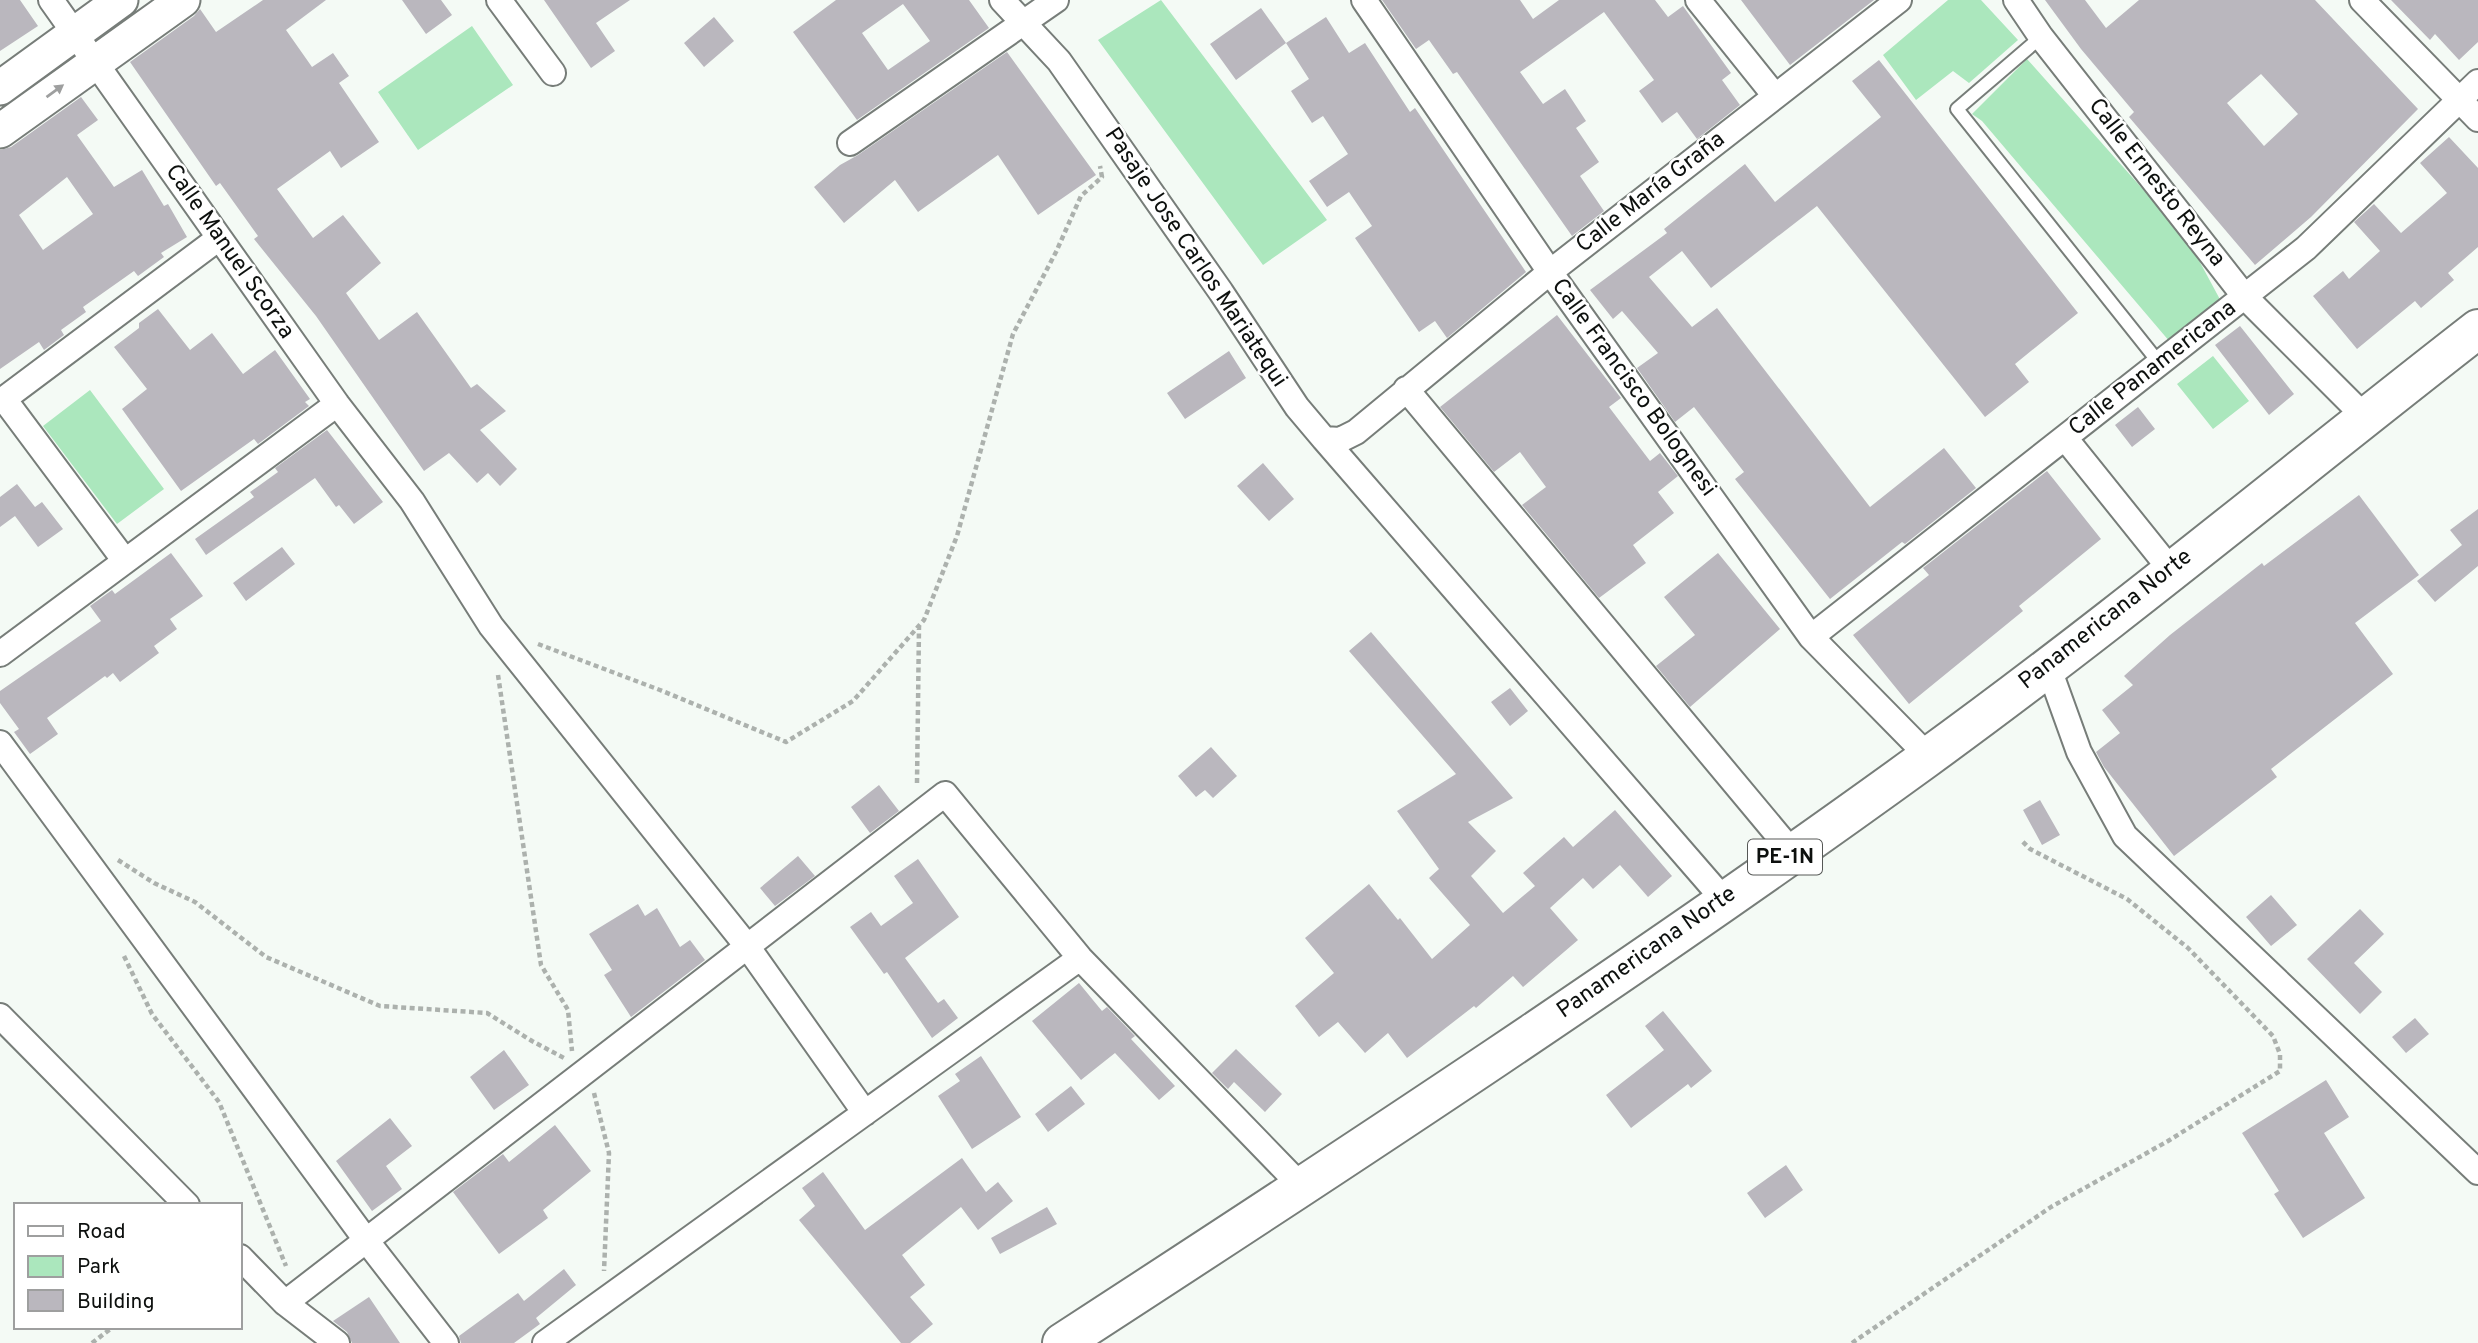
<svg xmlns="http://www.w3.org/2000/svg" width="2478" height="1343" font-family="Overpass,sans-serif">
<rect width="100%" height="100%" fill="#f4faf5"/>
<!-- green -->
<path fill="#abe7bd" d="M 1161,0 L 1327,220 L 1263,265 L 1098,40 Z
M 1948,0 L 1981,0 L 2018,40 L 1969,83 L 1953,71 L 1916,100 L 1883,55 Z
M 472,26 L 513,85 L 418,150 L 378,92 Z
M 2027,59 L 2188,240 L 2223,305 L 2170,342 L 1982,121 L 1972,114 Z
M 2213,356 L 2249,401 L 2213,429 L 2177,384 Z
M 90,390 L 164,489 L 117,524 L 43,426 Z"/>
<!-- building -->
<path fill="#bab7be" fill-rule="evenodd" d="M 0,0 L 20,0 L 38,26 L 0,51 Z
M 263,0 L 326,0 L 286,30 L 312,67 L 333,53 L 349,76 L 339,83 L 379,142 L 341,168 L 330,151 L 277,189 L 313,238 L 343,215 L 381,263 L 346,293 L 379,340 L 417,312 L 471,388 L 477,384 L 506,411 L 480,430 L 517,469 L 500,486 L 488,473 L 477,483 L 449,453 L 424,471 L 316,316 L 254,239 L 258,236 L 220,183 L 216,186 L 130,62 L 194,16 L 200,9 L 216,32 Z
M 402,0 L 441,0 L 452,15 L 426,34 Z
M 544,0 L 630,0 L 596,23 L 615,51 L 591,68 Z
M 836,0 L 969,0 L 989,28 L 857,120 L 793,32 ZM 903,4 L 930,41 L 888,70 L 862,33 Z
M 1382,0 L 1520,0 L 1533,19 L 1559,0 L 1655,0 L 1668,17 L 1683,6 L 1731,73 L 1722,80 L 1740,105 L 1697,139 L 1677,112 L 1662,123 L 1639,91 L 1654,80 L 1604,12 L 1520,72 L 1543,104 L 1565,89 L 1586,121 L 1576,128 L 1599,162 L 1580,176 L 1604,211 L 1572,236 L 1457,72 L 1453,74 L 1429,40 L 1416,49 Z
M 1741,0 L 1874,0 L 1790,65 Z
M 2045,0 L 2085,0 L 2106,28 L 2139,0 L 2315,0 L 2418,109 L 2311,217 L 2255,265 L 2129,117 L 2134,112 L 2081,49 ZM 2261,74 L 2298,114 L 2264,146 L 2227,103 Z
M 2391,0 L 2478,0 L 2478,42 L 2459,60 L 2435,34 L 2430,40 Z
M 1261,8 L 1286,43 L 1236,80 L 1210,44 Z
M 714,17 L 734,41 L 704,67 L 684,43 Z
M 1326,17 L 1349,53 L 1365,43 L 1410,112 L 1415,108 L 1526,272 L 1447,338 L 1435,321 L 1419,332 L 1355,238 L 1372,226 L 1349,192 L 1327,207 L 1309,181 L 1348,154 L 1323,116 L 1312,123 L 1291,91 L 1309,79 L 1286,43 Z
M 1007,52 L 1096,175 L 1038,215 L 998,155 L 918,212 L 895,180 L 844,223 L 814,187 L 840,165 L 858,155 Z
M 1879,60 L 2078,313 L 2015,364 L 2029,382 L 1985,417 L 1817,206 L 1711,288 L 1682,251 L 1649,277 L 1692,327 L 1717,308 L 1870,507 L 1944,448 L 1976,488 L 1905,544 L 1902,542 L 1830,599 L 1735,479 L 1744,472 L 1694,407 L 1675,422 L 1637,368 L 1658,353 L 1622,311 L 1613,319 L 1590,290 L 1667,233 L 1664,229 L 1745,164 L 1775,202 L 1881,117 L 1852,81 Z
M 81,97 L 98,120 L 77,135 L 114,187 L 142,170 L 164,206 L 168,204 L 187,237 L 161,253 L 164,257 L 138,276 L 134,271 L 83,307 L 86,312 L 61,330 L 64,335 L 44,350 L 39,342 L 0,369 L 0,150 L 11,147 ZM 67,177 L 93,214 L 43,250 L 19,215 Z
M 2449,137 L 2478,168 L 2478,247 L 2448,273 L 2454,280 L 2421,308 L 2415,301 L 2357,349 L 2313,296 L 2343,271 L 2349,279 L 2380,251 L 2354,222 L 2374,204 L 2401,233 L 2447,193 L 2420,163 Z
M 158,309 L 190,350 L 212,333 L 243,374 L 275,350 L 310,399 L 305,402 L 309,406 L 258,444 L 254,439 L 181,491 L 122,409 L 147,389 L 114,347 L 139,328 L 139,323 Z
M 1557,315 L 1621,398 L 1609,407 L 1650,461 L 1660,453 L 1678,476 L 1658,492 L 1674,513 L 1633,545 L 1646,563 L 1599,598 L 1522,505 L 1546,487 L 1520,452 L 1494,472 L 1440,407 Z
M 2240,326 L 2294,394 L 2269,415 L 2215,345 Z
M 1229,351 L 1246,378 L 1185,419 L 1167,393 Z
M 2138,407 L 2155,429 L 2132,447 L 2115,425 Z
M 327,430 L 383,502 L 354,524 L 339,505 L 336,507 L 315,478 L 206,555 L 195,539 L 254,497 L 250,492 L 278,472 L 275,468 Z
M 1263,463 L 1294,499 L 1269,521 L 1237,486 Z
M 2047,471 L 2101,539 L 2019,606 L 2023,611 L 1909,704 L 1853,635 L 1929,575 L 1923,568 Z
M 17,484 L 35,507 L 42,502 L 63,529 L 38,547 L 15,516 L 0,527 L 0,497 Z
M 2359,495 L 2419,575 L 2355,623 L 2393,674 L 2271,769 L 2277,777 L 2174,856 L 2104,767 L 2096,752 L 2120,733 L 2102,710 L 2133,685 L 2124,676 L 2170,635 L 2262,563 L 2264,566 Z
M 2478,509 L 2478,566 L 2435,602 L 2417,581 L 2462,545 L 2450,530 Z
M 282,547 L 295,564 L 246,601 L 233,583 Z
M 171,553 L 203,596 L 170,619 L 177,629 L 154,646 L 159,653 L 120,682 L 113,673 L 107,678 L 105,676 L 47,718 L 58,734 L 30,754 L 14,732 L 19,729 L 0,703 L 0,691 L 101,621 L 90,606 L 112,590 L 115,594 Z
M 1718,553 L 1780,629 L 1690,707 L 1656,666 L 1695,635 L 1664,597 Z
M 1371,632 L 1513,798 L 1468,822 L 1496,851 L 1471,876 L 1503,913 L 1535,886 L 1523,873 L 1564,837 L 1573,847 L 1615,810 L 1672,876 L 1648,897 L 1620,865 L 1593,889 L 1583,878 L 1550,908 L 1578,940 L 1523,987 L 1513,976 L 1476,1008 L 1474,1006 L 1407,1058 L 1388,1033 L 1365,1053 L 1338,1022 L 1319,1037 L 1295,1006 L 1334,973 L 1305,938 L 1369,884 L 1398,920 L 1400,918 L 1432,959 L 1470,925 L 1429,878 L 1439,869 L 1397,811 L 1456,774 L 1349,651 Z
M 1510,688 L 1528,711 L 1510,726 L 1491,702 Z
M 1211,747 L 1237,776 L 1213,798 L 1205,790 L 1196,797 L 1178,776 Z
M 879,785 L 899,811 L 870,833 L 851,807 Z
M 2040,800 L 2060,835 L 2042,845 L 2023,810 Z
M 798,856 L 815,876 L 775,906 L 760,888 Z
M 918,859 L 959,917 L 905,958 L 938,1003 L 944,999 L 958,1018 L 932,1038 L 887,972 L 884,974 L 850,927 L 871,912 L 881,926 L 913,903 L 894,876 Z
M 2271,895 L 2297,925 L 2271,946 L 2246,917 Z
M 638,904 L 645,916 L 657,908 L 680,947 L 690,940 L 705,960 L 631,1017 L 604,975 L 612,970 L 589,934 Z
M 2360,909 L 2384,934 L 2354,963 L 2382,992 L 2360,1014 L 2307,959 Z
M 1079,983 L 1102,1011 L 1107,1007 L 1135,1036 L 1131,1039 L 1175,1086 L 1159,1100 L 1115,1053 L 1081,1080 L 1032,1021 Z
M 1663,1011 L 1712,1071 L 1691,1088 L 1688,1084 L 1631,1128 L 1606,1095 L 1664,1050 L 1645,1026 Z
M 2415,1018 L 2429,1034 L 2406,1053 L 2392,1037 Z
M 1236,1049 L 1282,1094 L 1265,1112 L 1234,1082 L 1228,1089 L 1212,1073 Z
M 504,1050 L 529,1085 L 494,1110 L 470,1077 Z
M 981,1056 L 1021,1117 L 972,1149 L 938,1096 L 960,1081 L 955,1074 Z
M 2326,1080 L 2349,1117 L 2324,1133 L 2365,1198 L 2303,1238 L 2274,1194 L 2279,1191 L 2242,1133 Z
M 1071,1086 L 1085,1104 L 1048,1132 L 1035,1114 Z
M 390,1118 L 412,1146 L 386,1166 L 402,1189 L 372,1211 L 336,1161 Z
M 555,1125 L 591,1171 L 543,1210 L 548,1218 L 499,1254 L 453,1192 L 503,1154 L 509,1162 Z
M 962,1158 L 986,1192 L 998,1182 L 1013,1201 L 978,1230 L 961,1207 L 902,1255 L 925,1285 L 910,1297 L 933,1324 L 910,1343 L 901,1343 L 799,1220 L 815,1206 L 802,1188 L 823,1172 L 865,1230 Z
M 1786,1165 L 1803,1190 L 1765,1218 L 1747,1193 Z
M 1047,1207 L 1057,1224 L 1000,1254 L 991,1238 Z
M 564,1269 L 576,1285 L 536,1318 L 540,1324 L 514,1343 L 461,1343 L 459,1336 L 518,1293 L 524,1301 Z
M 369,1297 L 400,1343 L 352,1343 L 347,1332 L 333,1321 Z"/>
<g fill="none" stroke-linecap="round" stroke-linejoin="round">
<defs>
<path id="lane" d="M 2041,37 L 1957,109 L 2160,364"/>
<path id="street" d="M 51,0 L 337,404 L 412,501 L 491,626 L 747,946 L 865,1113
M 499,0 L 553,73
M 1002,0 L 1059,61 L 1221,292 L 1297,407 L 1324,439 L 1340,440 L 1356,432 L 1550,272 L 1899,0
M 1364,0 L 1550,272 L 1811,637 L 1928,756
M 1698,0 L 1775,96
M 2016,0 L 2041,37 L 2245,297 L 2365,417
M 2362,0 L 2478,119
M 850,143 L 1056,0
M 1406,389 L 1792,852
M 4,399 L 125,561
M 0,402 L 219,238
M 2065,438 L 2171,570
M 1324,439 L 1724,900
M 1811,637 L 2306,248 L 2478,82
M 0,654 L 337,404
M 2048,666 L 2079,752 L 2125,836 L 2478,1172
M 0,743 L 366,1240 L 446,1343
M 0,1016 L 187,1205
M 240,1257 L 285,1303 L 337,1343
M 285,1303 L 945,794 L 1080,958 L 1302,1187
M 545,1343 L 1080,958"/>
<path id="secondary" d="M 0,88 L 121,0
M 0,131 L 183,0"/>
<path id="highway" d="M 1062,1343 C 1353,1154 1644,963 1925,759 C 2114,622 2294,472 2478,329"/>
</defs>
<!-- lane casing -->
<use href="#lane" stroke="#777d79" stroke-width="16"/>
<!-- street casing -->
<use href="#street" stroke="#777d79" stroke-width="28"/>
<!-- secondary casing -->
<use href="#secondary" stroke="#777d79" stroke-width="37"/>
<!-- highway casing -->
<use href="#highway" stroke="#777d79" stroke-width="42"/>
<!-- path -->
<path stroke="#acb1ad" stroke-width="4.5" stroke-dasharray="5 3.5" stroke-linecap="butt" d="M 538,644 L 660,690 L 786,742 L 853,701 L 924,620 L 957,536 L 1013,334 L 1056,252 L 1081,196 L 1102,177 L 1100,166
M 498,675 L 541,965 L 568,1010 L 572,1051
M 917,783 L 919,627
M 118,860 L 154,883 L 195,902 L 266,957 L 380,1006 L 487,1013 L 532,1041 L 564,1058
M 124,956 L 152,1014 L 219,1102 L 286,1266
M 594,1093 L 609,1153 L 604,1271
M 92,1343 L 113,1327
M 1852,1343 L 2051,1207 L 2168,1141 L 2280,1071 L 2280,1054 L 2273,1036 L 2188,948 L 2127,899 L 2030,849 L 2022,841"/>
<!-- lane -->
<use href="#lane" stroke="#fff" stroke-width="12"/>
<!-- street -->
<use href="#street" stroke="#fff" stroke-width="24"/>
<!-- secondary -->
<use href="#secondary" stroke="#fff" stroke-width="33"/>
<!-- highway -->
<use href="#highway" stroke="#fff" stroke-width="38"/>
</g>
<!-- one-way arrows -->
<defs><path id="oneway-solid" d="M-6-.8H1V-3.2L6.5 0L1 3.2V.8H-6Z" transform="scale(1.75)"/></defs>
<use fill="#9e9f9f" href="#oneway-solid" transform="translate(55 91) rotate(-36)"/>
<g text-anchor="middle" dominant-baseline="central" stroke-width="5" stroke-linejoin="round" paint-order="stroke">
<!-- shield labels -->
<rect fill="#fff" stroke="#565856" stroke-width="2" x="1748" y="839.5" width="74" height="35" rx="5"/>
<g font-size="21" font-weight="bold" fill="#0d100e">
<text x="1785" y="857">PE-1N</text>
</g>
<!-- street labels -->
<g font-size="23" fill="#0d100e" stroke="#fff">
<text transform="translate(2156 183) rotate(52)">Calle Ernesto Reyna</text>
<text transform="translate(1651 193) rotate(-38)">Calle María Graña</text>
<text transform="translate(229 252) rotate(55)">Calle Manuel Scorza</text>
<text transform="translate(1195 258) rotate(56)">Pasaje Jose Carlos Mariatequi</text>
<text transform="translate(2153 369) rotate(-38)">Calle Panamericana</text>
<text transform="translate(1633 388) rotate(54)">Calle Francisco Bolognesi</text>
<text transform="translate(2106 620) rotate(-38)">Panamericana Norte</text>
<text transform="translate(1647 953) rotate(-35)">Panamericana Norte</text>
</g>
</g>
<!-- legend -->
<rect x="14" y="1203" width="228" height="126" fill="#ffffff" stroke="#9e9f9f" stroke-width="2"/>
<rect x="28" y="1226" width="35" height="10" fill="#ffffff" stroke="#9e9f9f" stroke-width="2"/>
<text x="77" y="1238" font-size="21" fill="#0d100e">Road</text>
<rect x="28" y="1256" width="35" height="21" fill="#abe7bd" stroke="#9e9f9f" stroke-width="2"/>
<text x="77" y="1273" font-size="21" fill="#0d100e">Park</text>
<rect x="28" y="1290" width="35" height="21" fill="#bab7be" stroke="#9e9f9f" stroke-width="2"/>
<text x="77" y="1308" font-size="21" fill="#0d100e">Building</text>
</svg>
